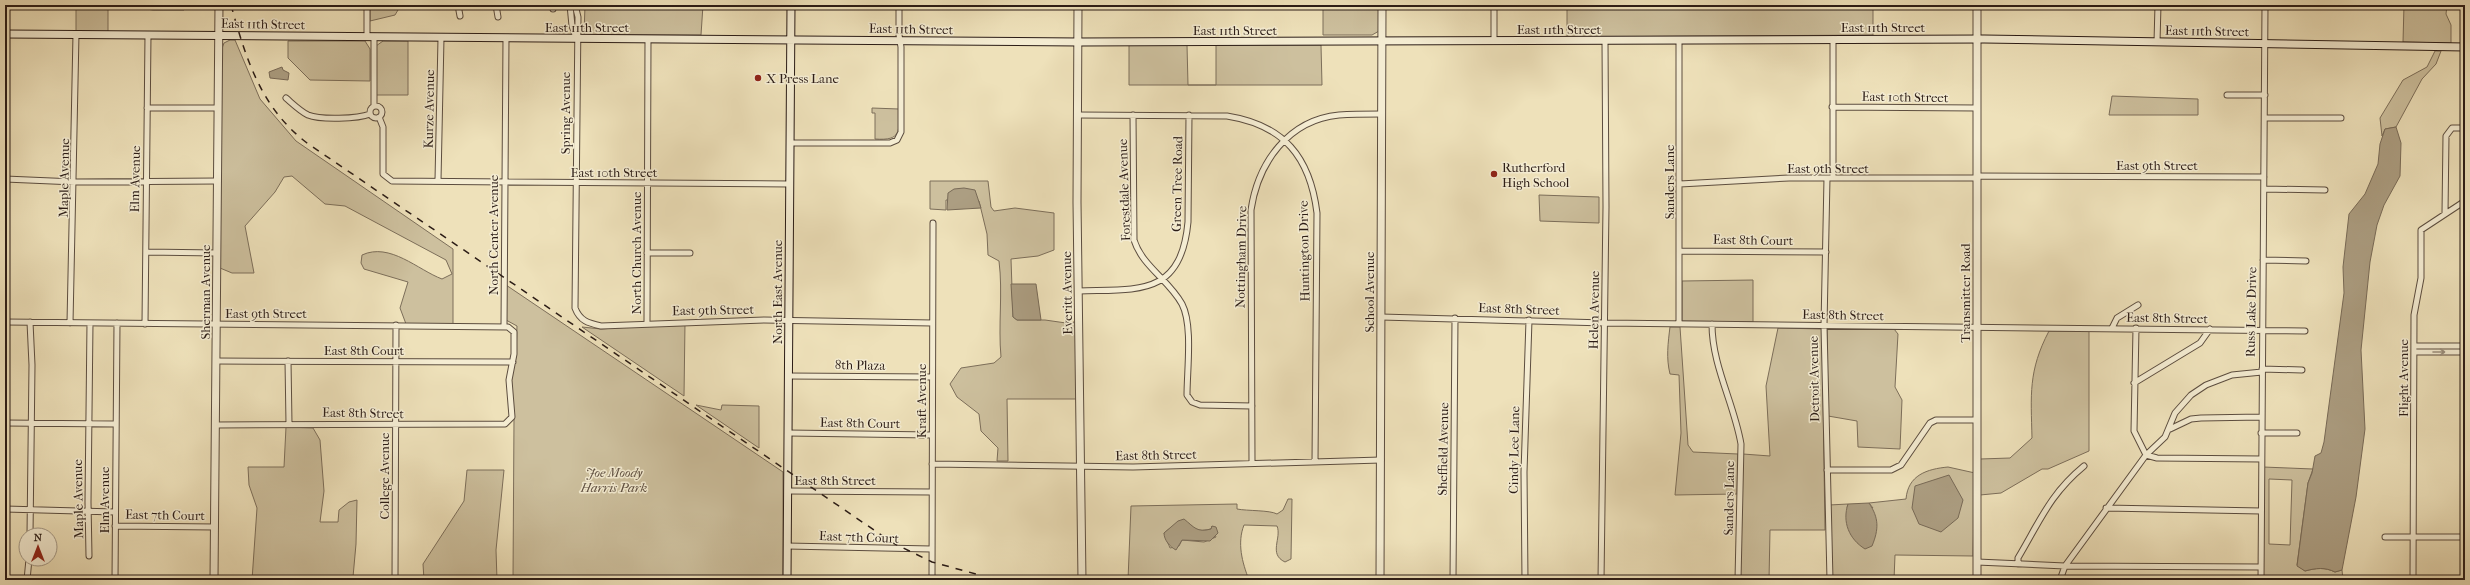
<svg xmlns="http://www.w3.org/2000/svg" width="2470" height="585" font-family="'IM FELL French Canon',serif">
<rect width="100%" height="100%" fill="#eee1ba"/>
<filter id="stains"><feTurbulence type="fractalNoise" baseFrequency=".005" numOctaves="4"/><feColorMatrix values="0 0 0 0 .2 0 0 0 0 .09 0 0 0 0 .02 0 0 0 .5 -.17"/></filter>
<radialGradient id="worn" r=".72"><stop offset=".6" stop-color="#630" stop-opacity="0"/><stop offset="1" stop-color="#630" stop-opacity=".3"/></radialGradient>
<!-- green -->
<path fill="#cdc09e" stroke="#7c6e5a" fill-rule="evenodd" d="M 76,5 L 108,5 L 108,32 L 76,31 Z
M 119,5 L 184,5 L 184,10 L 153,10 Z
M 370,5 L 401,5 L 395,15 L 370,21 Z
M 585,5 L 703,5 L 701,35 L 584,35 Z
M 1323,5 L 1380,5 L 1379,31 L 1372,35 L 1323,35 Z
M 1567,5 L 1873,5 L 1873,35 L 1567,37 Z
M 2404,5 L 2447,5 L 2446,14 L 2451,25 L 2451,43 L 2403,42 Z
M 230,40 L 235,40 L 260,99 L 296,141 L 453,249 L 453,324 L 406,324 L 400,308 L 408,282 L 364,269 L 361,263 L 362,255 C 390,242 418,270 442,279 L 452,274 L 446,260 L 345,206 L 325,204 L 292,176 L 284,177 L 275,192 L 245,226 L 254,273 L 232,273 L 220,268 L 221,51 L 224,43 Z
M 288,41 L 365,41 L 370,49 L 370,81 L 310,80 L 288,58 Z
M 383,41 L 408,41 L 408,95 L 376,95 L 376,46 Z
M 1129,45 L 1187,45 L 1188,85 L 1216,85 L 1216,45 L 1321,45 L 1322,85 L 1129,85 Z
M 2435,51 L 2441,51 L 2436,64 L 2422,79 L 2396,127 L 2385,129 L 2382,136 L 2380,118 L 2403,80 L 2427,67 Z
M 2112,96 L 2198,99 L 2198,115 L 2109,115 Z
M 872,108 L 899,109 C 899,131 902,141 875,139 L 875,113 L 872,113 Z
M 930,181 L 988,181 L 991,207 L 994,211 L 1015,208 L 1054,213 L 1054,250 L 1038,256 L 1011,259 L 1013,317 L 1017,320 L 1045,320 L 1073,324 L 1073,322 L 1077,322 L 1077,399 L 1007,399 L 1008,461 L 997,461 L 998,448 L 981,431 L 979,414 L 957,397 L 950,384 L 961,368 L 994,363 L 1001,357 C 998,325 1003,293 999,261 L 988,255 L 987,234 L 979,201 L 946,200 L 946,210 L 930,209 Z
M 1539,195 L 1599,197 L 1599,223 L 1540,221 Z
M 1753,280 L 1753,322 L 1682,321 L 1682,281 Z
M 506,285 L 783,472 L 783,580 L 513,580 L 514,418 L 511,381 L 516,356 L 517,326 L 506,320 Z
M 685,323 L 684,396 L 582,327 L 601,329 Z
M 1670,327 L 1680,327 L 1688,445 L 1693,452 L 1738,454 L 1737,494 L 1675,495 L 1681,433 L 1679,375 L 1670,374 C 1666,358 1668,343 1670,327 Z
M 1778,328 L 1822,329 L 1825,530 L 1770,530 L 1769,580 L 1740,580 L 1743,454 L 1770,456 L 1766,386 Z
M 1827,329 L 1894,329 L 1898,334 L 1895,387 L 1902,400 L 1900,449 L 1858,447 L 1857,421 L 1828,416 Z
M 2049,331 L 2089,331 L 2089,451 L 2048,469 L 2042,469 L 2001,493 L 1980,495 L 1980,459 L 2010,458 L 2032,438 C 2031,395 2028,371 2049,331 Z
M 696,405 L 721,410 L 722,405 L 759,406 L 759,448 Z
M 286,427 L 313,428 L 320,440 L 324,491 L 320,522 L 338,522 L 339,510 L 349,502 L 357,500 L 356,544 L 353,577 L 322,580 L 252,580 L 257,508 L 249,485 L 248,467 L 284,467 Z
M 1948,467 L 1975,473 L 1973,556 L 1895,555 L 1894,580 L 1831,580 L 1829,505 L 1848,504 L 1847,508 L 1873,508 L 1869,503 L 1906,499 C 1908,475 1927,469 1948,467 Z
M 2263,467 L 2313,469 L 2308,483 L 2297,565 L 2305,571 C 2316,568 2325,567 2335,572 L 2342,570 L 2343,580 L 2263,580 ZM 2269,479 L 2292,480 L 2290,545 L 2269,544 Z
M 467,470 L 504,470 L 496,550 L 497,580 L 424,580 L 423,564 L 464,501 Z
M 1288,499 L 1292,499 L 1291,559 L 1285,562 C 1268,554 1282,538 1277,526 L 1244,525 C 1237,543 1242,562 1249,580 L 1128,580 L 1131,506 L 1237,504 L 1237,509 C 1247,511 1270,510 1277,514 L 1283,510 ZM 1190,524 C 1197,532 1201,531 1211,529 L 1212,526 L 1216,537 L 1204,542 L 1182,540 L 1179,546 L 1170,548 L 1164,533 L 1169,529 Z"/>
<!-- water -->
<path fill="#ac9e82" stroke="#786a57" d="M 282,67 L 283,70 L 289,73 L 288,80 L 270,78 L 269,72 Z
M 2396,127 L 2401,143 L 2400,176 L 2384,205 L 2377,225 L 2370,262 L 2361,350 L 2365,429 L 2356,497 L 2342,570 L 2335,572 C 2325,567 2316,568 2305,571 L 2297,566 L 2308,483 L 2312,473 L 2315,456 L 2321,453 L 2324,442 L 2344,293 L 2343,267 L 2349,214 L 2365,194 L 2378,164 L 2380,144 L 2385,129 Z
M 964,188 L 975,190 L 981,208 L 947,210 L 948,193 L 954,189 Z
M 1011,284 L 1036,284 L 1041,320 L 1017,320 L 1013,317 Z
M 1949,475 L 1963,500 L 1958,518 L 1941,532 L 1919,524 L 1912,508 L 1915,486 Z
M 1869,503 C 1879,518 1879,529 1872,546 L 1865,549 C 1849,539 1842,522 1848,504 Z
M 1184,519 C 1194,527 1197,533 1211,529 L 1212,526 L 1216,527 L 1218,533 L 1210,541 L 1182,540 L 1176,550 C 1170,547 1164,540 1164,533 L 1178,521 Z"/>
<g fill="none" stroke-linecap="round" stroke-linejoin="round">
<defs>
<path id="minor" d="M 458,5 L 460,16
M 496,5 L 498,17
M 553,5 L 553,9
M 570,5 L 572,26 L 576,38
M 575,5 L 578,17 L 575,308 C 580,321 588,323 601,326 L 764,320 L 932,323
M 367,37 L 367,5
M 374,37 L 374,106
M 1679,40 L 1679,324
M 1494,41 L 1494,5
M 2157,42 L 2158,5
M 2227,95 L 2265,95
M 286,98 C 293,104 300,111 308,115 C 320,120 358,119 370,114
M370 112a6 6 0 1 1 12 0a6 6 0 1 1-12 0Z
M 1832,107 L 1977,108
M 147,108 L 218,108
M 1078,115 L 1227,116 C 1284,125 1310,157 1317,213 L 1315,462
M 1133,115 L 1134,240 C 1142,266 1169,280 1182,304 C 1193,325 1187,370 1187,395 L 1192,402 L 1200,405 L 1252,406
M 379,117 L 383,127 L 383,174 L 392,181 L 789,184
M 2265,118 L 2341,118
M 790,143 L 890,143 L 897,140 L 901,132 L 901,47 L 899,35 L 899,5
M 1977,176 L 2264,177
M 1827,178 L 1824,326 L 1830,580
M 1833,178 L 1833,39
M 5,179 L 75,182 L 218,181
M 438,180 L 441,38
M 1680,184 L 1789,178 L 1977,178
M 2264,189 L 2325,190
M 2445,213 L 2446,136 L 2452,128 L 2465,128
M 1679,251 L 1826,252
M 146,252 L 217,253
M 647,253 L 690,253
M 2263,260 L 2306,261
M 1079,291 C 1138,289 1181,297 1188,222 L 1189,115
M 1381,317 L 1605,323 L 2305,331
M 5,322 L 508,327 L 514,332 L 514,354 L 509,380 L 512,417 L 505,424 L 216,425
M 70,323 L 76,34
M 647,323 L 648,39
M 145,324 L 148,35
M 1712,324 C 1712,366 1734,403 1741,444 L 1738,580
M 504,327 L 506,38
M 2112,328 L 2117,318 L 2138,305
M 2136,328 L 2134,431 L 2146,455 L 2157,458 L 2261,459
M 2414,346 L 2465,346
M 2414,352 L 2465,352
M 216,361 L 513,362
M 288,361 L 289,424
M 2262,369 L 2302,370
M 788,376 L 932,377
M 2134,383 L 2200,343 L 2210,329
M 5,423 L 116,424
M 2170,429 L 2191,419 L 2201,418 L 2261,417
M 788,433 L 932,435
M 2261,433 L 2297,433
M 1252,463 L 1251,210 C 1258,163 1288,120 1339,115 C 1353,114 1368,114 1382,114
M 932,464 L 1133,467 L 1381,460
M 1827,470 L 1891,470 L 1901,465 L 1930,423 L 1936,420 L 1977,420
M 788,491 L 931,492
M 2106,508 L 2261,511
M 5,509 L 115,512
M 115,526 L 215,527
M 30,535 L 32,365 L 30,322
M 2385,537 L 2465,537
M 787,546 L 931,549
M 89,556 L 88,502 L 90,323
M 1977,562 L 2065,566 L 2146,455 L 2165,437 L 2175,413 L 2191,395 L 2206,385 L 2232,375 L 2262,372
M 2018,564 L 2018,558 C 2040,521 2050,494 2084,466
M 27,580 L 29,559
M 115,580 L 117,323
M 395,580 L 396,325
M 932,580 L 933,223
M 1453,580 L 1455,318
M 1525,580 L 1524,472 L 1529,320
M 1601,580 L 1606,207 L 1605,41
M 2060,580 L 2065,566 L 2261,567
M 2261,580 L 2265,5
M 2413,580 L 2414,315 L 2421,278 L 2421,230 L 2465,201"/>
<path id="tertiary" d="M 1078,5 L 1077,202 L 1082,580
M 1977,5 L 1977,580
M 214,580 L 219,5
M 1380,580 L 1382,5"/>
<path id="secondary" d="M 5,34 L 1079,42 L 1984,39 L 2465,47
M 787,580 L 791,5"/>
</defs>
<!-- minor casing -->
<use href="#minor" stroke="#5c4d3f" stroke-width="7"/>
<!-- tertiary casing -->
<use href="#tertiary" stroke="#5c4d3f" stroke-width="9"/>
<!-- secondary casing -->
<use href="#secondary" stroke="#2b1c16" stroke-width="9"/>
<!-- minor -->
<use href="#minor" stroke="#f4ecd2" stroke-width="5"/>
<!-- tertiary -->
<use href="#tertiary" stroke="#f4ecd2" stroke-width="7"/>
<!-- secondary -->
<use href="#secondary" stroke="#f4ecd2" stroke-width="7"/>
<!-- rail -->
<path stroke="#2b1c16" stroke-width="1.5" stroke-dasharray="7 7" stroke-linecap="butt" d="M 231,5 C 246,59 261,108 307,143 L 893,543 L 932,562 L 998,580"/>
</g>
<!-- one-way arrows -->
<defs><path id="oneway-shaft" d="M-6 0H5M1.5-3L5.5 0L1.5 3" fill="none" stroke-width="1.6" stroke-linecap="round" stroke-linejoin="round"/></defs>
<use stroke="#9a8e7d" href="#oneway-shaft" transform="translate(2439 352)"/>
<!-- markers -->
<g fill="#8f2418" stroke="#f4ecd2" stroke-width="1.5">
<circle cx="758" cy="78" r="4"/>
<circle cx="1494" cy="174" r="4"/>
</g>
<g text-anchor="middle" dominant-baseline="central" stroke-width="3" stroke-linejoin="round" paint-order="stroke">
<!-- street labels -->
<g font-size="13" fill="#2b1c16" stroke="#f4ecd2">
<text transform="translate(263 24) rotate(1)">East 11th Street</text>
<text x="587" y="27">East 11th Street</text>
<text x="1883" y="27">East 11th Street</text>
<text transform="translate(911 29) rotate(1)">East 11th Street</text>
<text x="1559" y="29">East 11th Street</text>
<text x="1235" y="30">East 11th Street</text>
<text transform="translate(2207 31) rotate(1)">East 11th Street</text>
<text transform="translate(1905 97) rotate(1)">East 10th Street</text>
<text transform="translate(429 109) rotate(-89)">Kurze Avenue</text>
<text transform="translate(565 113) rotate(-90)">Spring Avenue</text>
<text x="2157" y="165">East 9th Street</text>
<text x="1828" y="168">East 9th Street</text>
<text x="614" y="172">East 10th Street</text>
<text transform="translate(64 178) rotate(-89)">Maple Avenue</text>
<text transform="translate(135 179) rotate(-89)">Elm Avenue</text>
<text transform="translate(1669 182) rotate(-90)">Sanders Lane</text>
<text transform="translate(1177 184) rotate(-89)">Green Tree Road</text>
<text transform="translate(1124 190) rotate(-92)">Forestdale Avenue</text>
<text transform="translate(493 235) rotate(-90)">North Center Avenue</text>
<text transform="translate(1753 240) rotate(1)">East 8th Court</text>
<text transform="translate(1304 251) rotate(-91)">Huntington Drive</text>
<text transform="translate(636 253) rotate(-90)">North Church Avenue</text>
<text transform="translate(1241 257) rotate(-89)">Nottingham Drive</text>
<text transform="translate(205 292) rotate(-90)">Sherman Avenue</text>
<text transform="translate(777 292) rotate(-90)">North East Avenue</text>
<text transform="translate(1369 292) rotate(-90)">School Avenue</text>
<text transform="translate(1067 293) rotate(-91)">Everitt Avenue</text>
<text transform="translate(1965 293) rotate(-90)">Transmitter Road</text>
<text transform="translate(1519 309) rotate(2)">East 8th Street</text>
<text transform="translate(713 310) rotate(-1)">East 9th Street</text>
<text transform="translate(1594 310) rotate(-89)">Helen Avenue</text>
<text transform="translate(2251 312) rotate(-89)">Russ Lake Drive</text>
<text x="266" y="313">East 9th Street</text>
<text transform="translate(1843 315) rotate(1)">East 8th Street</text>
<text transform="translate(2167 318) rotate(1)">East 8th Street</text>
<text x="364" y="350">East 8th Court</text>
<text transform="translate(860 365) rotate(1)">8th Plaza</text>
<text transform="translate(2403 378) rotate(-90)">Flight Avenue</text>
<text transform="translate(1814 379) rotate(-91)">Detroit Avenue</text>
<text transform="translate(921 401) rotate(-90)">Kraft Avenue</text>
<text transform="translate(363 413) rotate(1)">East 8th Street</text>
<text transform="translate(860 423) rotate(1)">East 8th Court</text>
<text transform="translate(1443 449) rotate(-89)">Sheffield Avenue</text>
<text transform="translate(1514 450) rotate(-89)">Cindy Lee Lane</text>
<text transform="translate(1156 455) rotate(-1)">East 8th Street</text>
<text transform="translate(384 476) rotate(-90)">College Avenue</text>
<text x="835" y="480">East 8th Street</text>
<text transform="translate(1729 498) rotate(-89)">Sanders Lane</text>
<text transform="translate(78 499) rotate(-91)">Maple Avenue</text>
<text transform="translate(104 500) rotate(-90)">Elm Avenue</text>
<text transform="translate(165 515) rotate(1)">East 7th Court</text>
<text transform="translate(859 537) rotate(2)">East 7th Court</text>
</g>
<!-- poi labels -->
<g font-size="13" fill="#2b1c16" stroke="#f4ecd2" text-anchor="start">
<text x="766" y="78">X Press Lane</text>
<text x="1502" y="167">Rutherford<tspan x="1502" dy="15">High School</tspan></text>
</g>
<!-- park labels -->
<g font-size="13" font-style="italic" fill="#5c4d3f" stroke="#f4ecd2">
<text x="614" y="472">Joe Moody<tspan x="614" dy="15">Harris Park</tspan></text>
</g>
</g>
<!-- margin -->
<rect width="2470" height="585" fill="none" stroke="#eee1ba" stroke-width="20"/>
<rect x="6" y="6" width="2458" height="573" fill="none" stroke="#2b1c16" stroke-width="2"/>
<rect x="10" y="10" width="2450" height="565" fill="none" stroke="#2b1c16"/>
<!-- north arrow -->
<g transform="translate(38 547)"><circle r="19" fill="#f4ecd2" stroke="#a49987"/>
<path d="M0-3L7 15L0 10L-7 15Z" fill="#8f2418"/>
<text y="-6" font-size="11" font-weight="bold" text-anchor="middle" fill="#2b1c16">N</text>
</g>
<rect width="100%" height="100%" filter="url(#stains)"/>
<rect width="100%" height="100%" fill="url(#worn)"/>
</svg>
